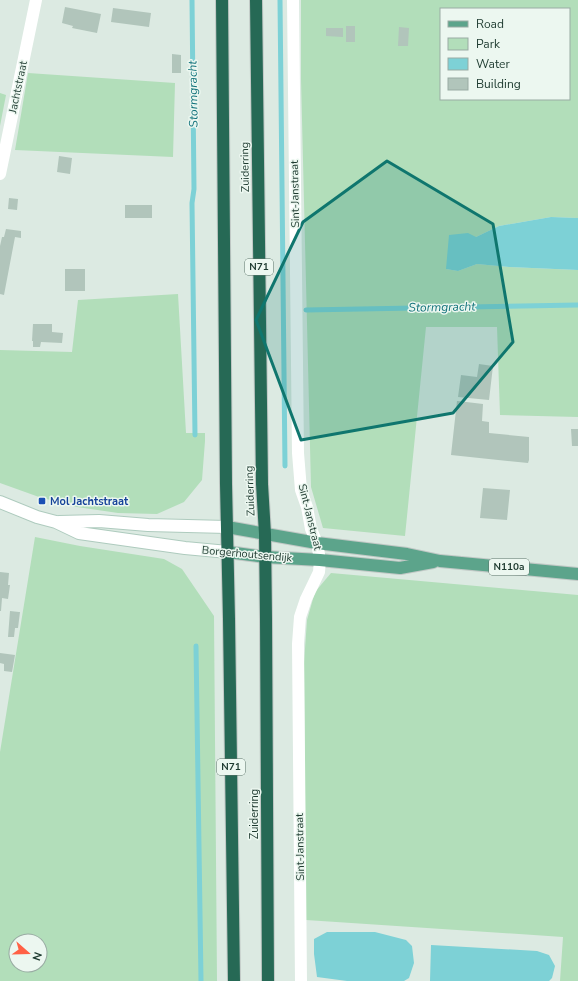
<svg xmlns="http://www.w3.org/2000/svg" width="578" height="981" font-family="'Nunito Sans',sans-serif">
<rect width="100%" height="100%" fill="#dceae2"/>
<!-- green -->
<path fill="#b2deba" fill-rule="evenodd" d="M 301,0 L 578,0 L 578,218 L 551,217 L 499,226 L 476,237 L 446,269 L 458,271 L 477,264 L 509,267 L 578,270 L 578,417 L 500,415 L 497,327 L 426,327 L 405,536 L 323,528 L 311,487 L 301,79 ZM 441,9 L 569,9 L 569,99 L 441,99 Z
M 28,73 L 175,83 L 173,157 L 15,150 Z
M 0,93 L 6,95 L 0,126 Z
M 178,294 L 186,433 L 205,433 L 205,441 L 202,480 L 184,502 L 157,514 L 118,513 L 77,507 L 39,497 L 0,483 L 0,350 L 72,352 L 78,300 Z
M 35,537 L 80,546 L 164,559 L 182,569 L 214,616 L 217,981 L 0,981 L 0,752 ZM 16,941 L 40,941 L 40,965 L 16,965 Z
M 331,573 L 578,595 L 578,981 L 560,981 L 563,937 L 306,920 L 304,663 L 307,620 L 315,592 Z"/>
<!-- water -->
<path fill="#7dd1d6" d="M 551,217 L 578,218 L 578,270 L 509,267 L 477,264 L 458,271 L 446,269 L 449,235 L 468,233 L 476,237 L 499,226 Z
M 327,932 L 375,932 L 406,940 L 412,946 L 414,963 L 409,978 L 404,981 L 347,981 L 317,977 L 314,954 L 314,939 Z
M 431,945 L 537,951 L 549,955 L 555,966 L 552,978 L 549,981 L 430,981 Z"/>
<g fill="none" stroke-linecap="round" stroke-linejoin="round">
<!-- stream -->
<path stroke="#7dd1d6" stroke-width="5" d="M 192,0 L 194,189 L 192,203 L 195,435
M 280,0 L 285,466
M 306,310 L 578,305
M 196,646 L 201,981"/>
</g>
<!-- building -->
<path fill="#b1c5bb" d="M 65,7 L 101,14 L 97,33 L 72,28 L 73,26 L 62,23 Z
M 113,8 L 151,13 L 149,27 L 111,22 Z
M 346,26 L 355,26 L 355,42 L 346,42 Z
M 399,27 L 409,28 L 408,46 L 398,46 Z
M 326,28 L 343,28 L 343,37 L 326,36 Z
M 172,54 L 181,55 L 181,73 L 172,73 Z
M 59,156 L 72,158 L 70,174 L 57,172 Z
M 9,198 L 18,199 L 17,210 L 8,209 Z
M 125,205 L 152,205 L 152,218 L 125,218 Z
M 6,229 L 21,231 L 21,238 L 15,237 L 4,295 L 0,294 L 0,246 L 2,237 L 4,237 Z
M 65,269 L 85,269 L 85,291 L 65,291 Z
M 33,324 L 52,324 L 52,332 L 63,333 L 62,343 L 41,342 L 40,347 L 33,347 L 33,341 L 32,341 Z
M 479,364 L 493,366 L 489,400 L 458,397 L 461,375 L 477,377 Z
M 458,401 L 483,404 L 482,421 L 489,422 L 489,433 L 529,437 L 529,460 L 528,463 L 451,455 L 457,401 Z
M 571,429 L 578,429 L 578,446 L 572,446 Z
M 483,488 L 510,490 L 507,520 L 480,518 Z
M 0,572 L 9,573 L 8,585 L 10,585 L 8,599 L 2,598 L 1,611 L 0,611 Z
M 10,611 L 19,612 L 20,612 L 18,628 L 15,628 L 14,637 L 8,637 Z
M 0,653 L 15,655 L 12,672 L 4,671 L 4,664 L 0,663 Z"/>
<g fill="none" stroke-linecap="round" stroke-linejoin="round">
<defs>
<path id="secondary" d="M 0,502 L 37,517 L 56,522 L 79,533 L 185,548 L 228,552
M 59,522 L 99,521 L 148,525 L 227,527"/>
<path id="primary" d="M 227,527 L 317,543 L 407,554 L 440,561 L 578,574
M 228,552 L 265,557 L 320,560 L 400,568 L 433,562"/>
<path id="highway" d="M 222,0 L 226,484 L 229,619 L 234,981
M 256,0 L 262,484 L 265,534 L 266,619 L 268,981"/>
</defs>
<!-- secondary casing -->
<use href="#secondary" stroke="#aecbbe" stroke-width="14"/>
<!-- primary casing -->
<use href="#primary" stroke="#c0c8c5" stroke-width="14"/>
<!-- highway casing -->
<use href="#highway" stroke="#c0c8c5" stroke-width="14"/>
<!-- street -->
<path stroke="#fff" stroke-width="12" d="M 293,0 L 298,453 L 301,490 L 307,507 L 311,529 L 317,543 L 320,560 L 319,572 L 306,599 L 300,617 L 298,644 L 301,981
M 0,174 L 36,0"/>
<!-- secondary -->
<use href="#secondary" stroke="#fff" stroke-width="12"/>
<!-- primary -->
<use href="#primary" stroke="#5ca48b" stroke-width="12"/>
<!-- highway -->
<use href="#highway" stroke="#266955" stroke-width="12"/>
</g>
<!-- marked area -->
<path fill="#0f766e" fill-opacity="0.2" stroke="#0f766e" stroke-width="3" stroke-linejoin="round" d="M 387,161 L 493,224 L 513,342 L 453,413 L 301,440 L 256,320 L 303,222 Z"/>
<!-- markers -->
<rect fill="#1a4fb4" stroke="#ecf7f0" stroke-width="1.5" x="38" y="497" width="8" height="8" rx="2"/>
<g text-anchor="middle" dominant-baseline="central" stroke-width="3" stroke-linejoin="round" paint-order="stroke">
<!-- shield labels -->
<g fill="#ecf7f0" stroke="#5b7369" stroke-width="1">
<rect x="245" y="259" width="28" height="16" rx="3"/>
<rect x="489" y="559" width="40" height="16" rx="3"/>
<rect x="217" y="759" width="28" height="16" rx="3"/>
</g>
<g font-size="10" font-weight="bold" fill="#1d3a2f">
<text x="259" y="267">N71</text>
<text x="509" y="567">N110a</text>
<text x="231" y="767">N71</text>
</g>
<!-- street labels -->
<g font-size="11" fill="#1d3a2f" stroke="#ecf7f0">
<text transform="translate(18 87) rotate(-78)">Jachtstraat</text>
<text transform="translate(245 167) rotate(-91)">Zuiderring</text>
<text transform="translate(295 194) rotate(-91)">Sint-Janstraat</text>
<text transform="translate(250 491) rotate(-92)">Zuiderring</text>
<text transform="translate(310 517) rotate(76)">Sint-Janstraat</text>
<text transform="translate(247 554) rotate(5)">Borgerhoutsendijk</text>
<text transform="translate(254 814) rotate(-90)">Zuiderring</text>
<text transform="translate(300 847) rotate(-91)">Sint-Janstraat</text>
</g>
<!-- transit labels -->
<g font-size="11" font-weight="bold" fill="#164399" stroke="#ecf7f0" text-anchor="start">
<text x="50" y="501">Mol Jachtstraat</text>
</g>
<!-- water labels -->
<g font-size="12" font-style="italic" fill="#12737b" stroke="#ecf7f0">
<text transform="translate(193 94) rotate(-91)">Stormgracht</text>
<text transform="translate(442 307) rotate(-1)">Stormgracht</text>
</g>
</g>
<!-- legend -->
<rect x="440" y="8" width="130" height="92" fill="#ecf7f0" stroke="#99aba3"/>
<rect x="448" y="21" width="20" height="6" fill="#5ca48b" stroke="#99aba3"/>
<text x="476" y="28" font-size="12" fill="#1d3a2f">Road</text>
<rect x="448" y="38" width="20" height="12" fill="#b2deba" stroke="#99aba3"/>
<text x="476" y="48" font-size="12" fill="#1d3a2f">Park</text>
<rect x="448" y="58" width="20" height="12" fill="#7dd1d6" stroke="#99aba3"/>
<text x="476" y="68" font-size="12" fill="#1d3a2f">Water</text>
<rect x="448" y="78" width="20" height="12" fill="#b1c5bb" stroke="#99aba3"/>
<text x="476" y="88" font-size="12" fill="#1d3a2f">Building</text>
<!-- north arrow -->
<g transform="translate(28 953) rotate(110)"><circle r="19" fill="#ecf7f0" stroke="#99aba3"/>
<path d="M0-3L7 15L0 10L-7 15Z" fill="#ff6145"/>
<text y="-6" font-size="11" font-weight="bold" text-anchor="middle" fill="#1d3a2f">N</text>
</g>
</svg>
